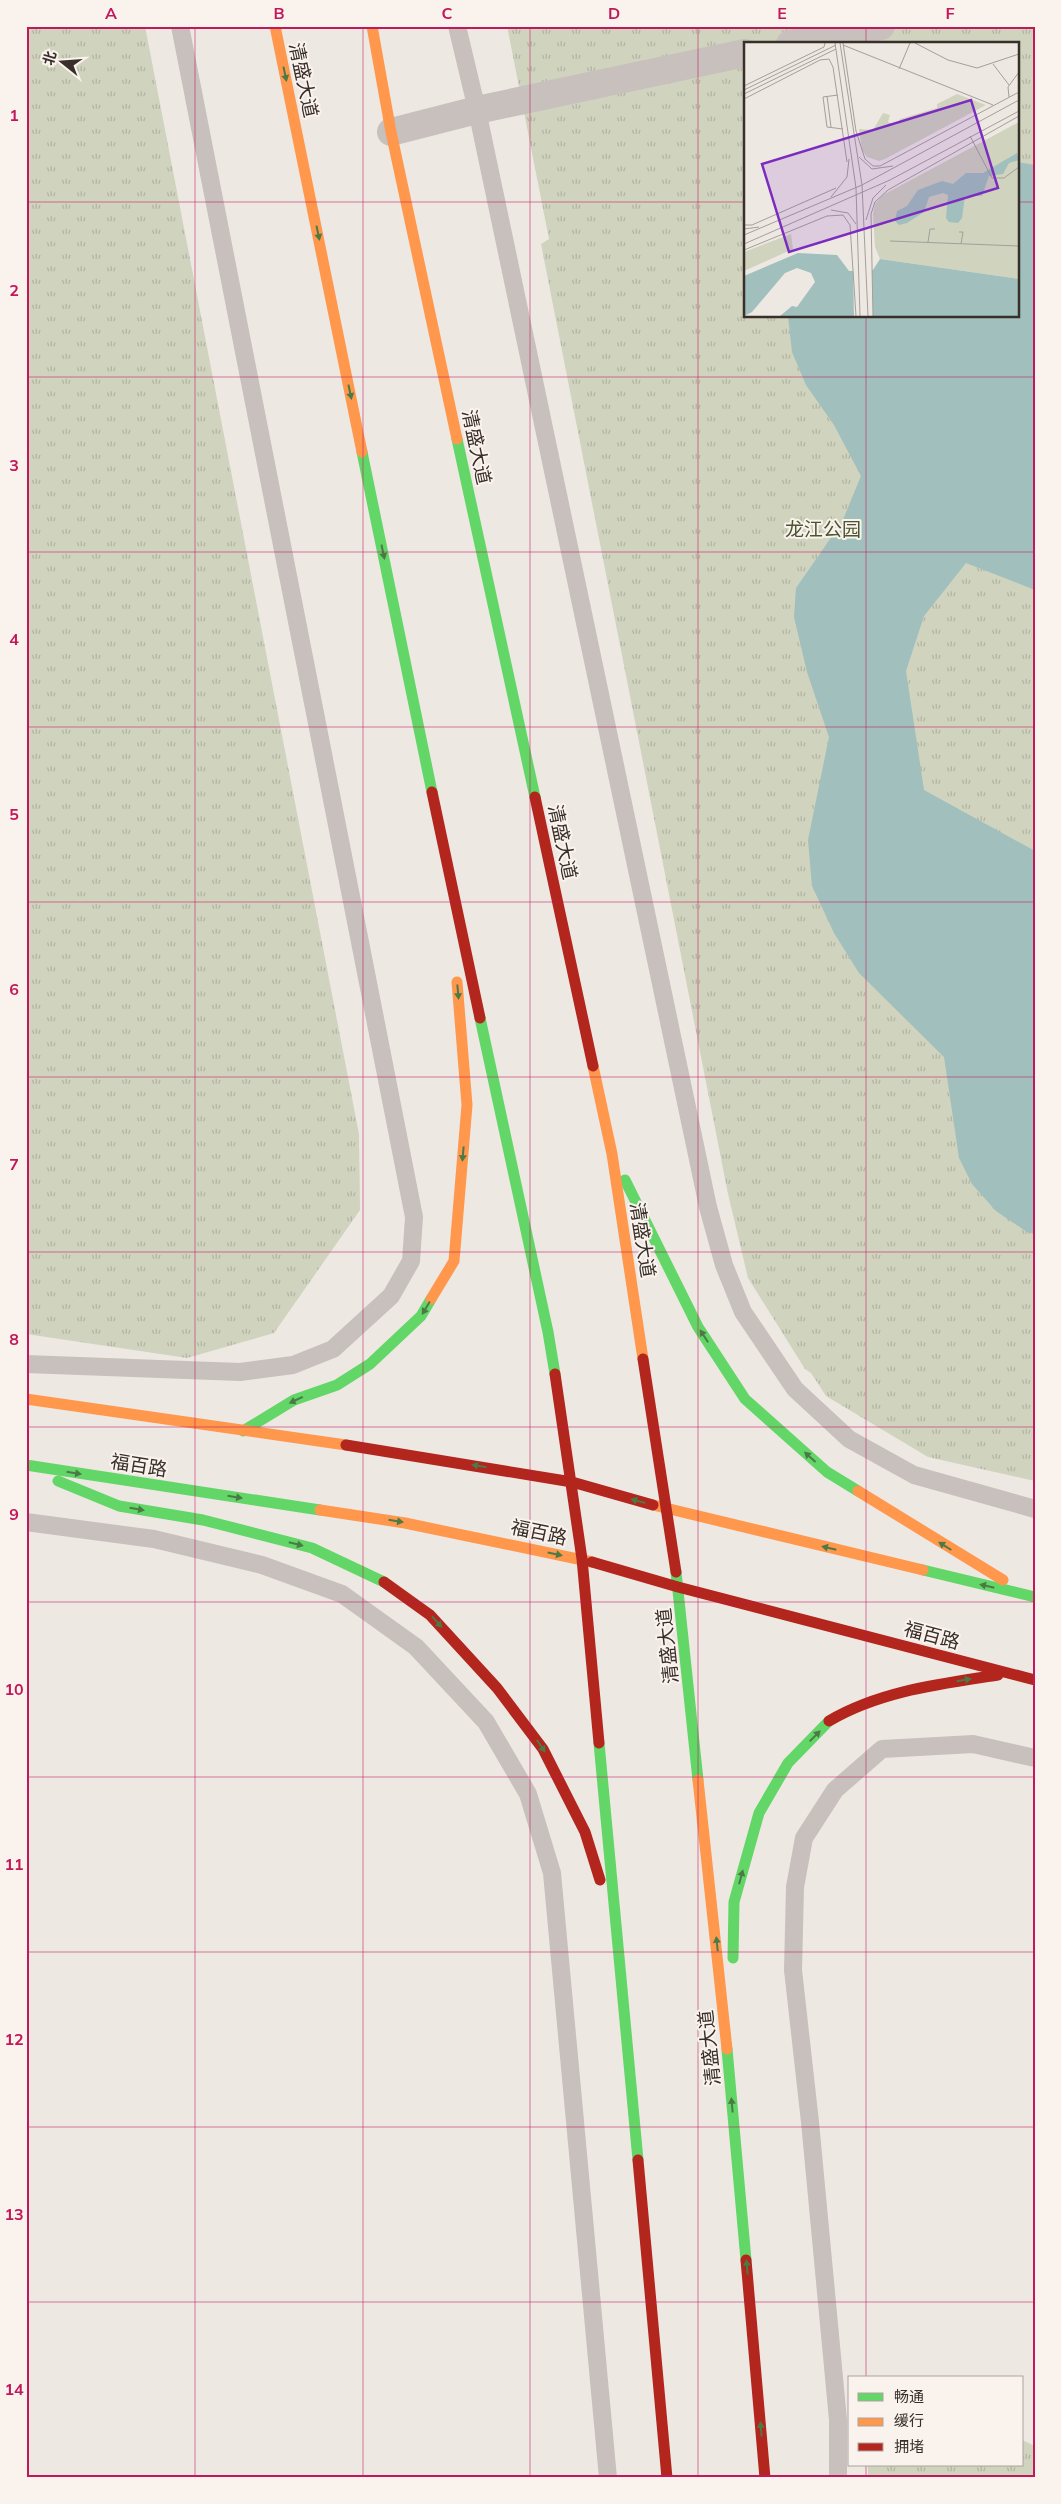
<svg xmlns="http://www.w3.org/2000/svg" width="1061" height="2504" font-family="Mulish,'Noto Sans SC',sans-serif">
<defs>
<pattern id="grass-tufts" width="24" height="20" patternUnits="userSpaceOnUse" patternTransform="scale(1.25)"><rect width="24" height="20" fill="#d0d3be"/><path d="M3 7l-1-3M5 7V3M7 7l1-3M15 17l-1-3M17 17v-4M19 17l1-3" fill="none" stroke="#b3b5a3"/></pattern>
</defs>
<rect width="100%" height="100%" fill="#eee8e3"/>
<!-- grass -->
<path fill="url(#grass-tufts)" fill-rule="evenodd" d="M 26,26 L 145,26 L 359,1134 L 360,1210 L 274,1333 L 187,1358 L 26,1334 Z
M 507,26 L 1035,26 L 1035,1481 L 928,1457 L 826,1396 L 811,1373 L 805,1369 L 748,1278 L 728,1194 L 541,244 L 549,239 ZM 745,44 L 1017,44 L 1017,316 L 745,316 Z
M 1022,2440 L 1035,2446 L 1035,2478 L 868,2478 L 868,2465 L 1022,2465 Z"/>
<!-- water -->
<path fill="#a0bfbd" d="M 1017,162 L 1035,165 L 1035,381 L 1033,388 L 1035,389 L 1035,590 L 966,563 L 924,616 L 906,671 L 924,790 L 1035,851 L 1035,1234 L 1027,1232 L 996,1211 L 972,1184 L 959,1158 L 944,1057 L 859,973 L 834,933 L 812,886 L 808,840 L 829,737 L 807,672 L 794,617 L 796,588 L 842,522 L 861,476 L 834,425 L 806,385 L 792,352 L 788,316 L 1017,316 Z"/>
<g fill="none" stroke-linecap="round" stroke-linejoin="round">
<!-- lane -->
<path stroke="#c7c0bc" stroke-width="18" d="M 457,26 L 477,110 L 708,1207 L 724,1265 L 743,1312 L 795,1389 L 849,1439 L 914,1475 L 1035,1509
M 26,1364 L 240,1372 L 293,1365 L 333,1349 L 391,1296 L 411,1261 L 414,1217 L 180,26
M 26,1522 L 154,1539 L 262,1565 L 342,1594 L 416,1647 L 486,1722 L 528,1794 L 552,1873 L 608,2478
M 838,2478 L 838,2420 L 810,2122 L 793,1970 L 795,1887 L 804,1838 L 835,1790 L 882,1749 L 973,1744 L 1035,1758"/>
<!-- street -->
<path stroke="#c7c0bc" stroke-width="28" d="M 790,44 L 881,26
M 391,132 L 477,110 L 745,53"/>
<!-- fast -->
<path stroke="#63d668" stroke-width="11" d="M 457,439 L 535,797
M 362,452 L 432,792
M 480,1018 L 548,1332 L 555,1374
M 625,1180 L 698,1327 L 745,1399 L 827,1472 L 858,1491
M 243,1431 L 294,1400 L 337,1385 L 370,1364 L 421,1316 L 431,1299
M 26,1465 L 320,1510
M 58,1481 L 119,1506 L 203,1520 L 312,1548 L 384,1582
M 923,1570 L 1035,1597
M 676,1572 L 698,1780
M 599,1743 L 638,2160
M 733,1958 L 734,1902 L 759,1813 L 788,1763 L 829,1721
M 727,2049 L 746,2260"/>
<!-- slow -->
<path stroke="#ff974d" stroke-width="11" d="M 275,26 L 362,452
M 372,26 L 391,132 L 457,439
M 593,1066 L 612,1154 L 643,1359
M 431,1299 L 454,1261 L 467,1105 L 457,982
M 26,1399 L 346,1445
M 858,1491 L 1003,1580
M 653,1505 L 923,1570
M 320,1510 L 405,1523 L 592,1562
M 698,1780 L 727,2049"/>
<!-- jam -->
<path stroke="#b3261e" stroke-width="11" d="M 432,792 L 480,1018
M 535,797 L 593,1066
M 643,1359 L 676,1572
M 555,1374 L 582,1559 L 599,1743
M 346,1445 L 572,1482 L 653,1505
M 592,1562 L 678,1587 L 1035,1680
M 384,1582 L 430,1615 L 497,1688 L 543,1749 L 585,1832 L 600,1880
M 829,1721 C 880,1691 940,1684 998,1675
M 638,2160 L 667,2478
M 746,2260 L 765,2478"/>
</g>
<!-- one-way arrows -->
<defs><path id="oneway-solid" d="M-6-.8H1V-3.2L6.5 0L1 3.2V.8H-6Z" transform="scale(1.25)"/></defs>
<g fill="#4b7a46">
<use href="#oneway-solid" transform="translate(285 74) rotate(78)"/>
<use href="#oneway-solid" transform="translate(318 233) rotate(78)"/>
<use href="#oneway-solid" transform="translate(350 392) rotate(78)"/>
<use href="#oneway-solid" transform="translate(383 552) rotate(78)"/>
<use href="#oneway-solid" transform="translate(458 992) rotate(85)"/>
<use href="#oneway-solid" transform="translate(463 1154) rotate(95)"/>
<use href="#oneway-solid" transform="translate(426 1308) rotate(121)"/>
<use href="#oneway-solid" transform="translate(704 1336) rotate(-123)"/>
<use href="#oneway-solid" transform="translate(296 1400) rotate(155)"/>
<use href="#oneway-solid" transform="translate(810 1457) rotate(-138)"/>
<use href="#oneway-solid" transform="translate(479 1466) rotate(-170)"/>
<use href="#oneway-solid" transform="translate(74 1473) rotate(9)"/>
<use href="#oneway-solid" transform="translate(235 1497) rotate(9)"/>
<use href="#oneway-solid" transform="translate(638 1501) rotate(-164)"/>
<use href="#oneway-solid" transform="translate(137 1509) rotate(10)"/>
<use href="#oneway-solid" transform="translate(396 1521) rotate(9)"/>
<use href="#oneway-solid" transform="translate(296 1544) rotate(14)"/>
<use href="#oneway-solid" transform="translate(945 1546) rotate(-148)"/>
<use href="#oneway-solid" transform="translate(829 1548) rotate(-167)"/>
<use href="#oneway-solid" transform="translate(555 1554) rotate(12)"/>
<use href="#oneway-solid" transform="translate(987 1586) rotate(-167)"/>
<use href="#oneway-solid" transform="translate(437 1622) rotate(48)"/>
<use href="#oneway-solid" transform="translate(964 1680) rotate(-9)"/>
<use href="#oneway-solid" transform="translate(815 1736) rotate(-45)"/>
<use href="#oneway-solid" transform="translate(541 1746) rotate(56)"/>
<use href="#oneway-solid" transform="translate(741 1877) rotate(-75)"/>
<use href="#oneway-solid" transform="translate(717 1944) rotate(-96)"/>
<use href="#oneway-solid" transform="translate(732 2105) rotate(-95)"/>
<use href="#oneway-solid" transform="translate(747 2267) rotate(-95)"/>
<use href="#oneway-solid" transform="translate(761 2429) rotate(-95)"/>
</g>
<!-- grid -->
<path fill="none" stroke="#c2185b" stroke-width="1" stroke-opacity="0.55" d="M 195,26 L 195,2478M 363,26 L 363,2478M 530,26 L 530,2478M 698,26 L 698,2478M 866,26 L 866,44M 26,202 L 745,202M 1017,202 L 1035,202M 866,316 L 866,2378M 26,377 L 1035,377M 26,552 L 1035,552M 26,727 L 1035,727M 26,902 L 1035,902M 26,1077 L 1035,1077M 26,1252 L 1035,1252M 26,1427 L 1035,1427M 26,1602 L 1035,1602M 26,1777 L 1035,1777M 26,1952 L 1035,1952M 26,2127 L 1035,2127M 26,2302 L 1035,2302M 866,2465 L 866,2478"/>
<g text-anchor="middle" dominant-baseline="central" stroke-width="4" stroke-linejoin="round" paint-order="stroke">
<!-- street labels -->
<g font-size="19" fill="#382e2a" stroke="#faf2ec">
<text transform="translate(304 80) rotate(78)">清盛大道</text>
<text transform="translate(477 447) rotate(78)">清盛大道</text>
<text transform="translate(563 842) rotate(78)">清盛大道</text>
<text transform="translate(643 1240) rotate(81)">清盛大道</text>
<text transform="translate(139 1465) rotate(9)">福百路</text>
<text transform="translate(539 1532) rotate(12)">福百路</text>
<text transform="translate(932 1635) rotate(15)">福百路</text>
<text transform="translate(667 1646) rotate(-96)">清盛大道</text>
<text transform="translate(709 2048) rotate(-96)">清盛大道</text>
</g>
<!-- park labels -->
<g font-size="19" fill="#4a562f" stroke="#faf2ec">
<text x="823" y="529">龙江公园</text>
</g>
</g>
<!-- overview -->
<g transform="translate(744 42)">
<rect width="275" height="275" fill="#eee8e3"/>
<path d="M 213,52 L 242,63 L 141,117 L 135,119 L 123,115 L 118,108 L 115,87 L 129,88 L 139,71 L 146,73 L 144,80 L 152,83 L 156,77 L 193,66 L 193,62 ZM 275,80 L 275,237 L 136,217 L 131,205 L 129,172 L 131,162 L 139,153 ZM 47,192 L 49,207 L 0,229 L 0,210 Z" fill="#d0d3be"/>
<path d="M244 161a7 7 0 1 1 14 0a7 7 0 1 1-14 0ZM255 161a7 7 0 1 1 14 0a7 7 0 1 1-14 0Z" fill="#d0d3be"/>
<path d="M 273,111 L 275,118 L 265,121 L 259,132 L 245,134 L 238,154 L 221,154 L 218,176 L 214,181 L 205,180 L 202,176 L 204,153 L 199,151 L 185,155 L 180,170 L 163,181 L 155,183 L 151,179 L 153,169 L 163,164 L 174,148 L 198,139 L 209,142 L 222,131 L 239,131 ZM 54,211 L 93,213 L 105,229 L 129,228 L 136,217 L 275,237 L 275,274 L 36,274 L 48,264 L 53,265 L 71,240 L 67,231 L 53,226 L 41,231 L 8,270 L 0,274 L 0,234 Z" fill="#a0bfbd"/>
<path d="M 128,225 L 129,274 L 110,274 L 109,226 Z" fill="#eee8e3"/>
<path fill="none" stroke="#a59e99" stroke-width="1" d="M 91,1 L 112,146 L 116,274M 96,1 L 118,143 L 124,274M 99,1 L 112,89 L 121,117 L 129,124 L 136,124 L 275,50M 171,1 L 204,18 L 233,26 L 275,12M 99,3 L 249,63M 249,22 L 265,43M 155,27 L 166,1M 0,44 L 80,5 L 81,1M 0,48 L 92,3M 0,52 L 92,7M 94,53 L 79,55 L 83,85 L 99,87M 83,54 L 87,85M 265,55 L 264,45 L 275,30M 0,57 L 76,18 L 85,17 L 89,25 L 103,120M 226,94 L 248,136 L 260,136 L 275,125M 115,115 L 128,127 L 149,124M 87,155 L 103,135 L 105,117M 87,168 L 104,171 L 112,182M 122,178 L 129,156 L 142,143M 0,183 L 8,183 L 92,146M 0,187 L 15,185M 215,190 L 219,190 L 217,202M 0,193 L 118,143 L 275,58M 146,199 L 275,204M 184,200 L 186,187 L 191,187M 0,202 L 146,138 L 275,69M 0,208 L 83,174 L 99,173 L 106,183 L 112,274M 129,274 L 127,172 L 131,160 L 144,148 L 275,74"/>
<path fill="#7b2cbf" fill-opacity="0.15" stroke="#7b2cbf" stroke-width="2.5" d="M 227,58 L 254,146 L 45,210 L 18,122 Z"/>
<rect width="275" height="275" fill="none" stroke="#382e2a" stroke-width="2.5"/>
</g>
<!-- border -->
<rect width="1061" height="2504" fill="none" stroke="#faf2ec" stroke-width="55"/>
<!-- legend -->
<rect x="848" y="2376" width="175" height="90" fill="#faf2ec" stroke="#aca49e"/>
<rect x="858" y="2393" width="25" height="8" fill="#63d668" stroke="#aca49e"/>
<text x="894" y="2402" font-size="15" fill="#382e2a">畅通</text>
<rect x="858" y="2418" width="25" height="8" fill="#ff974d" stroke="#aca49e"/>
<text x="894" y="2426" font-size="15" fill="#382e2a">缓行</text>
<rect x="858" y="2443" width="25" height="8" fill="#b3261e" stroke="#aca49e"/>
<text x="894" y="2452" font-size="15" fill="#382e2a">拥堵</text>
<!-- north arrow -->
<g transform="translate(62 62) rotate(287)" stroke="#faf2ec" stroke-width="4" paint-order="stroke">
<path d="M0-4L9 19L0 12L-9 19Z" fill="#382e2a"/>
<text y="-8" font-size="14" font-weight="bold" text-anchor="middle" fill="#382e2a">北</text>
</g>
<rect x="28" y="28" width="1006" height="2448" fill="none" stroke="#c2185b" stroke-width="2"/>
<g font-size="16" text-anchor="middle" font-weight="bold" fill="#c2185b">
<text x="111" y="19">A</text>
<text x="279" y="19">B</text>
<text x="447" y="19">C</text>
<text x="614" y="19">D</text>
<text x="782" y="19">E</text>
<text x="950" y="19">F</text>
<text x="14" y="121">1</text>
<text x="14" y="296">2</text>
<text x="14" y="471">3</text>
<text x="14" y="645">4</text>
<text x="14" y="820">5</text>
<text x="14" y="995">6</text>
<text x="14" y="1170">7</text>
<text x="14" y="1345">8</text>
<text x="14" y="1520">9</text>
<text x="14" y="1695">10</text>
<text x="14" y="1870">11</text>
<text x="14" y="2045">12</text>
<text x="14" y="2220">13</text>
<text x="14" y="2395">14</text>
</g>
</svg>
